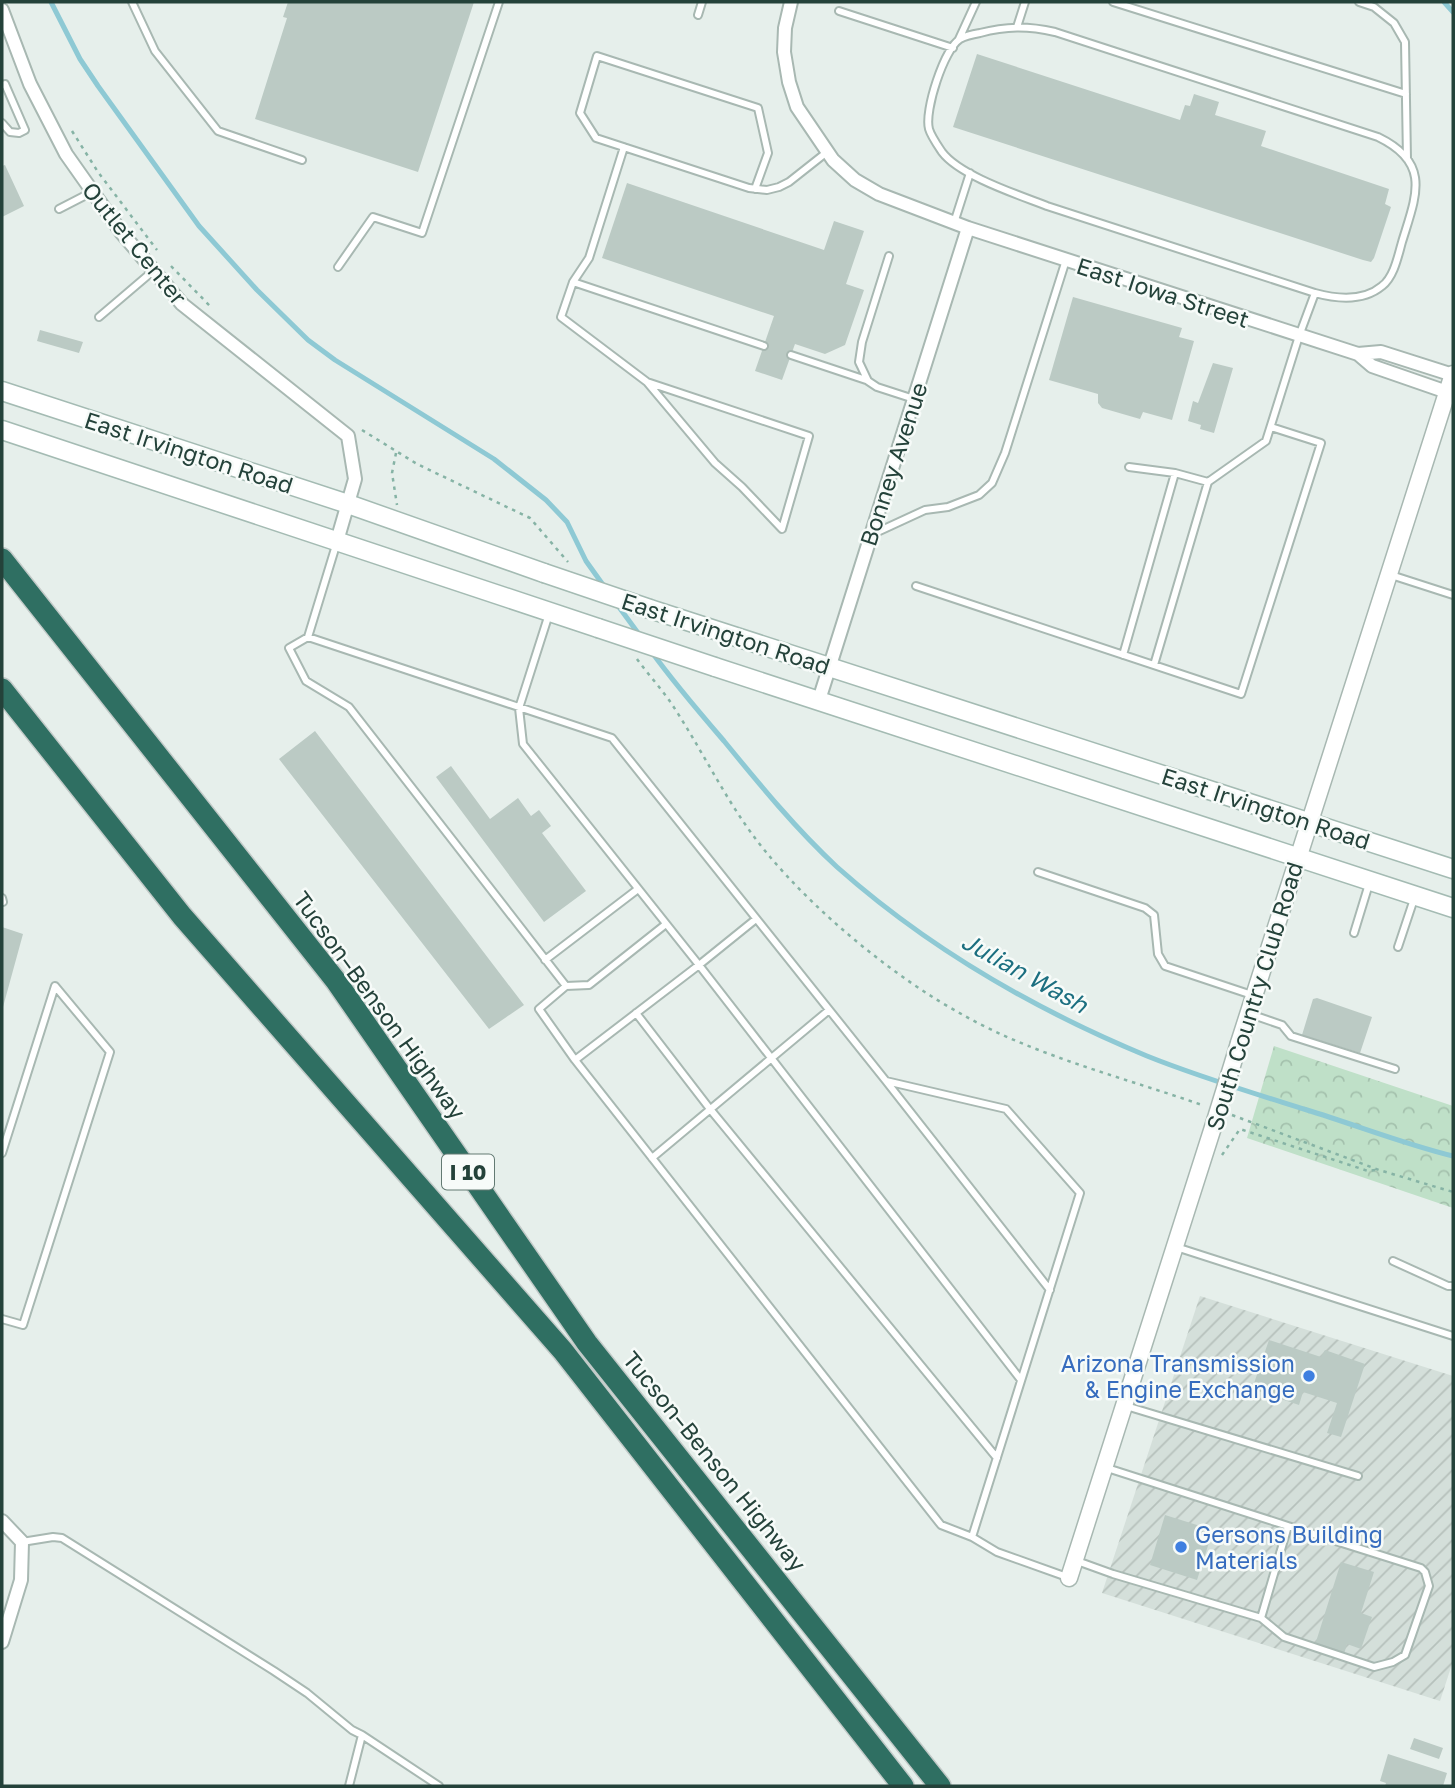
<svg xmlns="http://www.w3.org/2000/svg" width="1455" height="1788" font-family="'Golos Text',sans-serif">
<defs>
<pattern id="industrial-furrows" width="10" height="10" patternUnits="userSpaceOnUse" patternTransform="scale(1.75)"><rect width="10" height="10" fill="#d4dfda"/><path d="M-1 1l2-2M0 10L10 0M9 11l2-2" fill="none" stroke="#b6c1bc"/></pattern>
<pattern id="park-crowns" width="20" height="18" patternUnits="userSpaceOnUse" patternTransform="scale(1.75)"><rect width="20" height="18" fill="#bfe0c8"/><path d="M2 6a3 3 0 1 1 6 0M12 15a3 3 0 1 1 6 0" fill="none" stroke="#a4c1ad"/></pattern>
</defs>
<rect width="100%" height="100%" fill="#e6efeb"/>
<!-- industrial -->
<path fill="url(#industrial-furrows)" d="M 1200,1296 L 1453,1376 L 1453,1661 L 1440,1701 L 1102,1593 Z"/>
<!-- park -->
<path fill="url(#park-crowns)" d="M 1274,1046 L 1453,1106 L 1453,1208 L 1247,1138 Z"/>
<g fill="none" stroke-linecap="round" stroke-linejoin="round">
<!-- stream -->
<path stroke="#8ec9d4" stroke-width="5" d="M 51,2 L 80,59 L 98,86 L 199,226 L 257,290 L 308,340 L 335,360 L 494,459 L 546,500 L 567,522 L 586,561 L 606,589
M 1444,2 L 1453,12
M 616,603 L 641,637
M 651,651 C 674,683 699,712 724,741 C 760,785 796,829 837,867 C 927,947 1036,1010 1147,1056 C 1199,1077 1253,1093 1307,1110 C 1356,1125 1404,1144 1453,1156"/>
</g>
<!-- building -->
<path fill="#bbcac4" d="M 288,2 L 474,2 L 418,172 L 255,119 L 287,18 L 283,17 Z
M 977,54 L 1180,120 L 1185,105 L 1190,106 L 1194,94 L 1219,102 L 1215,115 L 1266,131 L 1261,146 L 1389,189 L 1385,204 L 1391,207 L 1374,258 L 1371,262 L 1363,260 L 953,127 Z
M 5,165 L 24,206 L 2,217 L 2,166 Z
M 627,183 L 824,250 L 834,221 L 864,231 L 846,284 L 864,290 L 845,345 L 825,354 L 795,344 L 782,380 L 755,371 L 774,316 L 602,258 Z
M 1073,297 L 1182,328 L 1179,337 L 1194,341 L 1172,420 L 1143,412 L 1140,419 L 1102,408 L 1098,403 L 1098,394 L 1049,380 Z
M 40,330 L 83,342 L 79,353 L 37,341 Z
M 1213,363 L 1233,368 L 1214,433 L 1200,429 L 1201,425 L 1188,421 L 1193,401 L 1198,403 Z
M 315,731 L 524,1005 L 489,1029 L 279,759 Z
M 451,766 L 490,819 L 518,798 L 531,816 L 539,810 L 551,826 L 542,833 L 586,891 L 544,922 L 436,777 Z
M 2,927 L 23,934 L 3,1007 L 2,1007 Z
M 1317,998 L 1372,1017 L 1360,1053 L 1302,1035 L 1313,999 Z
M 1269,1340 L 1321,1357 L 1325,1350 L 1365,1364 L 1341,1437 L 1327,1433 L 1337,1403 L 1303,1392 L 1299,1405 L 1252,1389 Z
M 1165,1515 L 1213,1530 L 1197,1580 L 1150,1565 Z
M 1341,1562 L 1374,1572 L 1361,1613 L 1372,1617 L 1361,1649 L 1347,1644 L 1344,1654 L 1315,1645 Z
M 1414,1738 L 1443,1748 L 1439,1759 L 1410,1749 Z
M 1388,1754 L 1447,1773 L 1443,1786 L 1385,1786 L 1386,1783 L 1380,1781 Z"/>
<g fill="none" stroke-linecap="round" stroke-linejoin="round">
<defs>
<path id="service" d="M 132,2 L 155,51 L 218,131 L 302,160
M 1113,2 L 1406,94
M 1359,2 L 1374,7 L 1394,23 L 1405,42 L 1407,159
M 839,11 L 953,48
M 698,15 L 702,2
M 1017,27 L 1025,2
M 959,39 L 976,2
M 2,85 L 5,84 L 25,130 L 19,133 L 10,132 L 2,123
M 755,189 L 768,153 L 758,108 L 597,56 L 580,113 L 596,138 L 749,188 L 767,190 L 779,187 L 789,182 L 827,152
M 59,209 L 92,192
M 954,223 L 970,173
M 889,256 L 862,342 L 859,362 L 868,381 L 877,387 L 914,399
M 338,267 L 373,217 L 422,233 L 499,2
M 573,282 L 589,258 L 624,147
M 99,317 L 153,271
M 791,355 L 866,380
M 647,382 L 715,463 L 742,487 L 782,529 L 809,436 L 647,382 L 561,317 L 573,282 L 764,346
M 1129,467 L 1175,473
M 873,534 L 925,510 L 948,507 L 979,495 L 992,483 L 1005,453 L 1066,260
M 1391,575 L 1453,595
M 916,586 L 1241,694 L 1321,443 L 1271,427
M 549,614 L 519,708 L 523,744 L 699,965 L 756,919
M 308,637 L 612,738 L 886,1081 L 1006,1109 L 1080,1193 L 972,1537 L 941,1525 L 575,1060 L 539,1009 L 566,986 L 349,707 L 306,681 L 289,648 L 308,637 L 337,542
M 1123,655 L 1175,473 L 1208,482
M 1154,665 L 1208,482 L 1266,441 L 1299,336 L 1315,293 C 1337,299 1363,302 1382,286 C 1394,277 1398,256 1402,242 C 1416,196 1432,163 1378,137 L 1055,32 C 1028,26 1006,26 980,33 C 974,34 965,36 960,39 C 944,49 924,111 929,129 C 931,136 938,146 942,152 C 960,176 1019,195 1047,206 L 1315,293
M 1038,872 L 1145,908 L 1154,915 L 1158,954 L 1165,966 L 1252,995
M 2,898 L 3,902
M 1354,933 L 1369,884
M 1398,947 L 1415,896
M 545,960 L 638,889
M 566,986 L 589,985 L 666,924
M 636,1013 L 710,1109 L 997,1458
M 1250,1014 L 1282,1025 L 1291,1036 L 1395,1069
M 575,1060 L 699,965 L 1021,1380
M 886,1081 L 1050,1290
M 2,1153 L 55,986 L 110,1052 L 23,1325 L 2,1319
M 652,1158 L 829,1010
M 1176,1247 L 1453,1336
M 1393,1261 L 1448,1286 L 1453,1286
M 1126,1406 L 1358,1476
M 972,1537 L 997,1552 L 1067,1577
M 22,1542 L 53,1537 L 62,1538 L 274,1671 L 307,1693 L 352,1730 L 362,1735 L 349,1786
M 1077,1561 L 1113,1574 L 1261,1618 L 1288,1526 L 1107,1468
M 1261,1618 L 1284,1637 L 1374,1667 L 1393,1662 L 1405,1655 L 1429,1586 L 1425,1572 L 1421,1568 L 1288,1526
M 362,1735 L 439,1786"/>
<path id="minor" d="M 791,2 L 785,28 L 784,52 L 789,82 L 797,107 L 833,160 L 855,180 L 879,194 L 968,228 L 1358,354
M 2,10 L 30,84 L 66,154 L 121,232 L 182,304 L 348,436 L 355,479 L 337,541
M 1447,392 L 1372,366 L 1358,354 L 1381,352 L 1453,375
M 819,700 L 968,228
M 2,1521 L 22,1542 L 21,1580 L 2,1642"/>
<path id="tertiary" d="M 1239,1043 L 1453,374
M 1069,1578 L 1215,1121"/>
<path id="secondary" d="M 2,391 L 348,504 L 544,573
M 2,430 L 598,628
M 650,609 L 1453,869
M 715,667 L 1453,908"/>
<path id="motorway" d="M 2,559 L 336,981 L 587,1343 L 940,1786
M 2,689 L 182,916 L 563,1351 L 903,1786"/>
</defs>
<!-- service casing -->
<use href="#service" stroke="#a8b8b2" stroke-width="10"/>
<!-- minor casing -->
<use href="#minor" stroke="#a8b8b2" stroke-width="16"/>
<!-- tertiary casing -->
<use href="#tertiary" stroke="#a8b8b2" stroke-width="19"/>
<!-- secondary casing -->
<use href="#secondary" stroke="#a4bbb3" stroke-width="21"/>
<!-- motorway casing -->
<use href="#motorway" stroke="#c2cac8" stroke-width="24"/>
<!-- path -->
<path stroke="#86b3a5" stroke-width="2.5" stroke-dasharray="3.5 5" stroke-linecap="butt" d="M 72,131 L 98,172 L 157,250
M 171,266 L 210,306
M 362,430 L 417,464 L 530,518 L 568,562
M 396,453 L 392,473 L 397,505
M 637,659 C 647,673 659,686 669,700 C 703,750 727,805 766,852 C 815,912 896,979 965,1016 C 1036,1056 1125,1078 1202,1105
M 1232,1115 L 1379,1170 L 1453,1192
M 1222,1155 L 1240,1129 L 1368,1171 L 1376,1170"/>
<!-- service -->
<use href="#service" stroke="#fff" stroke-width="6"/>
<!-- minor -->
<use href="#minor" stroke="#fff" stroke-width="12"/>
<!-- tertiary -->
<use href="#tertiary" stroke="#fff" stroke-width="16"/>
<!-- secondary -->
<use href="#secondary" stroke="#fff" stroke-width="18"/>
<!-- motorway -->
<use href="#motorway" stroke="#2f6f62" stroke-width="21"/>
<defs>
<path id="tertiary-bridge" d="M 1215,1121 L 1239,1043"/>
<path id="secondary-bridge" d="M 544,573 L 650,609
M 598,628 L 715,667"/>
</defs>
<!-- tertiary-bridge casing -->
<use href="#tertiary-bridge" stroke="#a8b8b2" stroke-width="19" stroke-linecap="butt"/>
<!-- secondary-bridge casing -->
<use href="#secondary-bridge" stroke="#a4bbb3" stroke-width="21" stroke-linecap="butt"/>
<!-- tertiary-bridge -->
<use href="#tertiary-bridge" stroke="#fff" stroke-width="16"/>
<!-- secondary-bridge -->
<use href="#secondary-bridge" stroke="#fff" stroke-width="18"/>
</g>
<!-- markers -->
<g fill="#3f7fe0" stroke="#f7fbf9" stroke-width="2.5">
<circle cx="1309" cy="1376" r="7"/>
<circle cx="1181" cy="1547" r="7"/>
</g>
<g text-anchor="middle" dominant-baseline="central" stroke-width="5" stroke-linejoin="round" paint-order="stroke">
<!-- shield labels -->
<rect fill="#f7fbf9" stroke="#637a73" stroke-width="2" x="442" y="1154.5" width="52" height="35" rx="5"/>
<g font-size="21" font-weight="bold" fill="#24423a">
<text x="468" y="1172">I 10</text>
</g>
<!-- street labels -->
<g font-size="23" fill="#24423a" stroke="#f7fbf9">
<text transform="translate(135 243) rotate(51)">Outlet Center</text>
<text transform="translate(1163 292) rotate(18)">East Iowa Street</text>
<text transform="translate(189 452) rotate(18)">East Irvington Road</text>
<text transform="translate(893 464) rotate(-72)">Bonney Avenue</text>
<text transform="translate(726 633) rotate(18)">East Irvington Road</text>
<text transform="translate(1266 808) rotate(18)">East Irvington Road</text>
<text transform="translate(1254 996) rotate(-73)">South Country Club Road</text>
<text transform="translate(380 1005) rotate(54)">Tucson–Benson Highway</text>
<text transform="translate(715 1461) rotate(51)">Tucson–Benson Highway</text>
</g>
<!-- shop labels -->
<g font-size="23" fill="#366cbe" stroke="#f7fbf9" text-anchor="end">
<text x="1295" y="1363">Arizona Transmission<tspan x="1295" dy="26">&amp; Engine Exchange</tspan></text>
<text x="1195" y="1534" text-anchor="start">Gersons Building<tspan x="1195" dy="26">Materials</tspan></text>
</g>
<!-- water labels -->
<g font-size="24" font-style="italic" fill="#1c6f80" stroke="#f7fbf9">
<text transform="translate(1025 972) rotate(29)">Julian Wash</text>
</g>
</g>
<!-- border -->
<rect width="1455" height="1788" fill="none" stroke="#24423a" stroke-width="7"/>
</svg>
